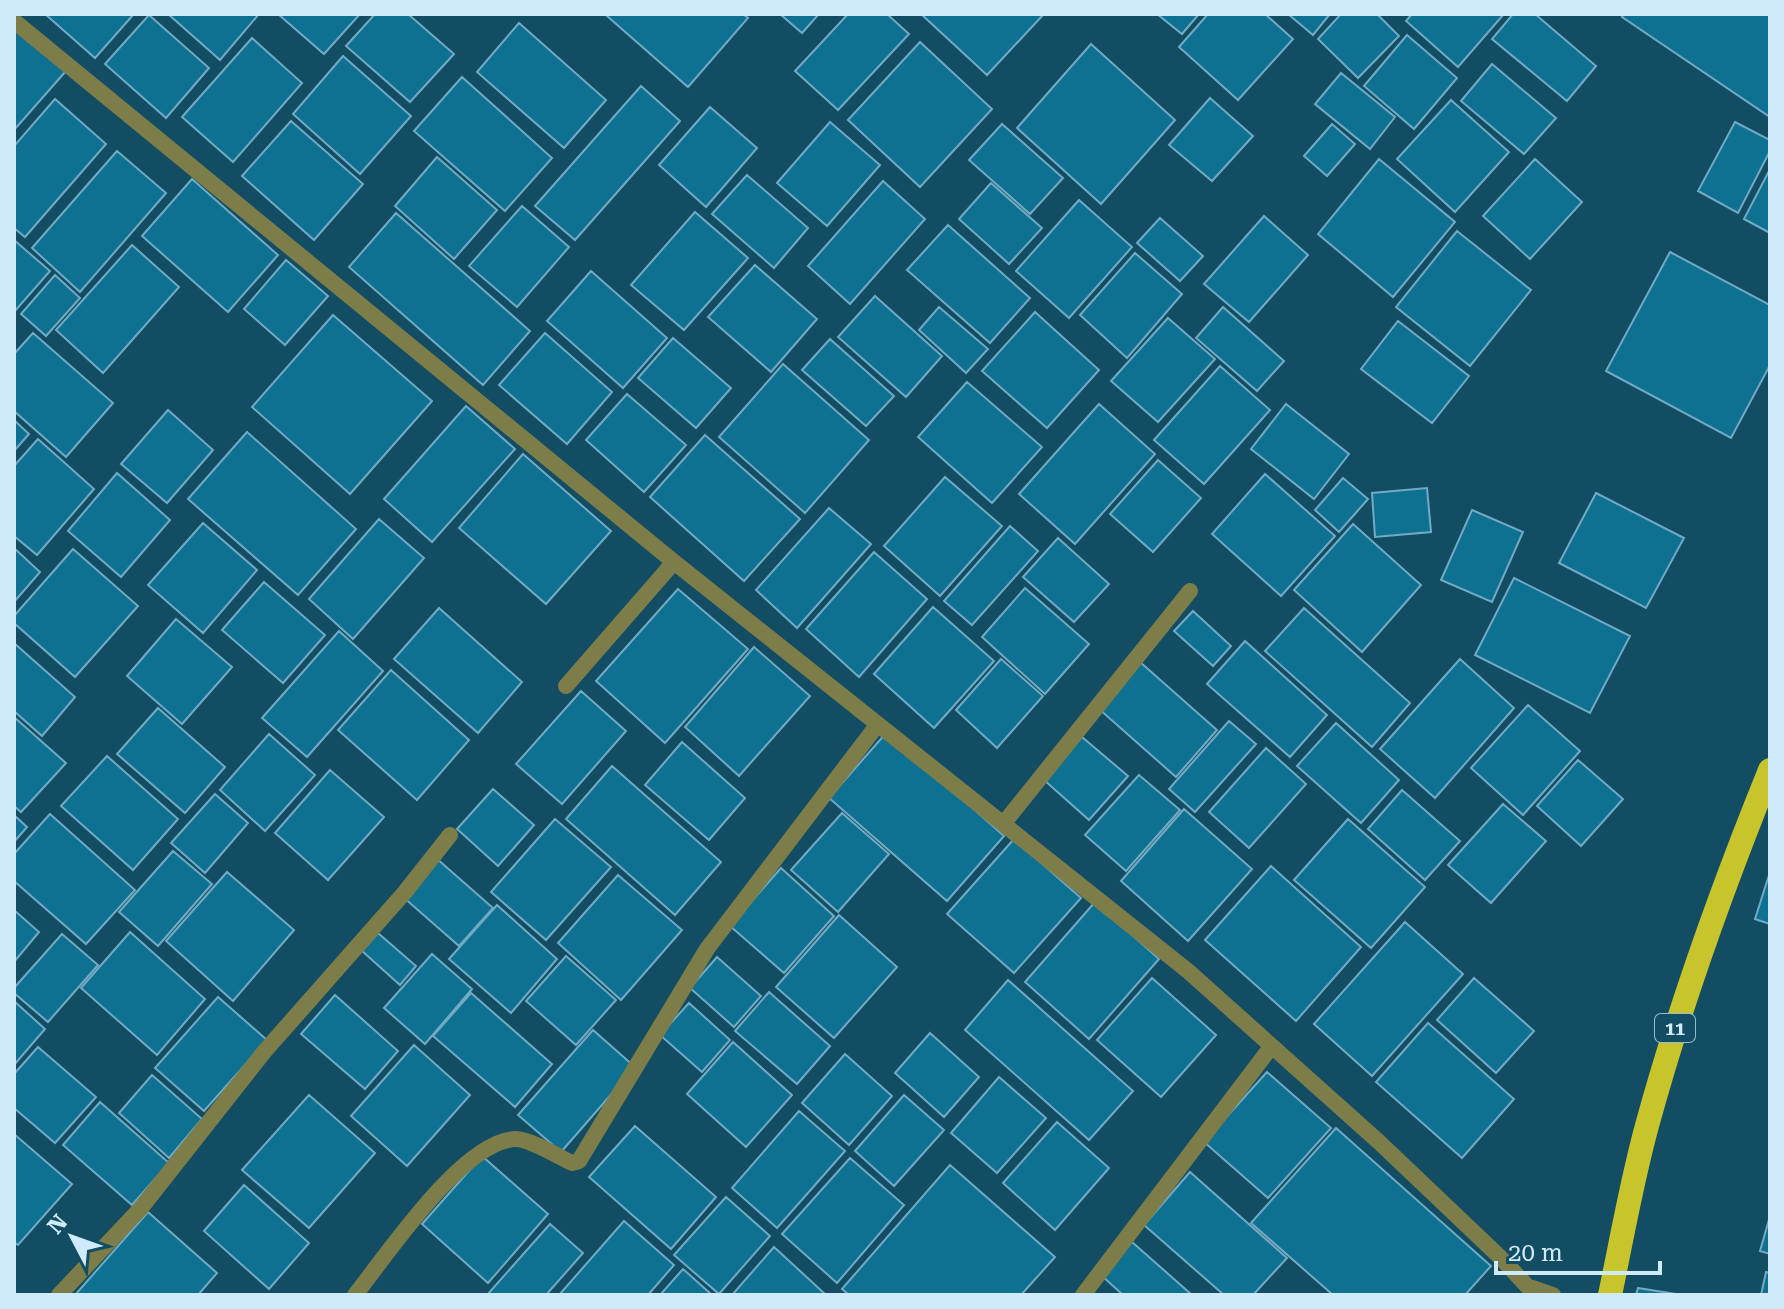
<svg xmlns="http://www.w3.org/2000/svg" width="1784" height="1309" font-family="'Roboto Serif',serif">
<rect width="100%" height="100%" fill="#124d64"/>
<!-- building -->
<path fill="#0f7192" stroke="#72aac3" stroke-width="2" d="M 45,14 L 134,14 L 95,58 Z
M 168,14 L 259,14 L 220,60 Z
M 278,14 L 360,14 L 324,54 Z
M 375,14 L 408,14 L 454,54 L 410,102 L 346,46 Z
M 609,14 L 743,14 L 748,18 L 688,87 L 607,16 Z
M 780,14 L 819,14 L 802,33 Z
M 848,14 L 887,14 L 909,34 L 838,110 L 795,71 Z
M 921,14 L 1044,14 L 987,75 Z
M 1157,14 L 1199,14 L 1182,34 Z
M 1208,14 L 1265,14 L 1293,39 L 1238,100 L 1179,47 Z
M 1288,14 L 1330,14 L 1313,35 Z
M 1341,14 L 1377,14 L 1399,36 L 1358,78 L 1318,39 Z
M 1412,14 L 1504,14 L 1458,67 L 1406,21 Z
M 1513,14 L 1535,14 L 1596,66 L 1567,101 L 1492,39 Z
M 1624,14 L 1770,14 L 1770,117 L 1622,17 Z
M 149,15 L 209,68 L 166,118 L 105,64 Z
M 519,23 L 606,100 L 564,148 L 477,72 Z
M 14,25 L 66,71 L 14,130 Z
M 1407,35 L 1457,78 L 1414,129 L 1364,86 Z
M 252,38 L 302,83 L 233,162 L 182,117 Z
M 920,42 L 992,109 L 920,187 L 848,120 Z
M 1091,44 L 1175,120 L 1101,204 L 1017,128 Z
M 343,56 L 411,116 L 360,174 L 293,114 Z
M 1492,64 L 1556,118 L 1524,154 L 1461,101 Z
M 1341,73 L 1395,117 L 1370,149 L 1315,104 Z
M 462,77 L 552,158 L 505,211 L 414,131 Z
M 641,86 L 680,121 L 575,240 L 535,206 Z
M 1210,98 L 1253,136 L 1212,181 L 1169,145 Z
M 55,99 L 106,144 L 25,237 L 14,228 L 14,146 Z
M 1451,100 L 1509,152 L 1455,212 L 1397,159 Z
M 710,107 L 757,148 L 706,207 L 659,165 Z
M 291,121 L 363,184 L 314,240 L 242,176 Z
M 830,122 L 880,165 L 827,226 L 777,183 Z
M 1735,122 L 1770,140 L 1770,151 L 1738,213 L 1698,191 Z
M 1002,124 L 1063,178 L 1030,214 L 969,160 Z
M 1332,124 L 1355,144 L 1327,176 L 1304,156 Z
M 117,151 L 166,193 L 80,292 L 32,248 Z
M 437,157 L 497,210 L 454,259 L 395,206 Z
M 1379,159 L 1455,222 L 1393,297 L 1318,234 Z
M 1535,159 L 1582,202 L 1530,259 L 1483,216 Z
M 1770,169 L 1770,233 L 1744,219 Z
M 747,175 L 808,228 L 774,268 L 712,214 Z
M 192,179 L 278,255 L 228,312 L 142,236 Z
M 883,181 L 925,219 L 850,304 L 808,266 Z
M 991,183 L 1042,228 L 1009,264 L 959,219 Z
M 1079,200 L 1132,247 L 1069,318 L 1016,271 Z
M 522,206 L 569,247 L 517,307 L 469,266 Z
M 695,212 L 748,258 L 684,330 L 631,285 Z
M 396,213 L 530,331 L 483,385 L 349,267 Z
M 1264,216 L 1308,255 L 1249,322 L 1204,284 Z
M 1160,218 L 1203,256 L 1180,281 L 1137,243 Z
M 948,225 L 1030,298 L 990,343 L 907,270 Z
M 1457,231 L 1531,290 L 1470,366 L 1396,307 Z
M 14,240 L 50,271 L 14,312 Z
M 132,245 L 179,287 L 103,373 L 56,330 Z
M 1670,252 L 1770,305 L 1770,365 L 1731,438 L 1606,371 Z
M 1135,253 L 1182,294 L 1127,358 L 1080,315 Z
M 286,260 L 328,296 L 285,345 L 244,309 Z
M 755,265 L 817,319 L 771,372 L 708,317 Z
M 591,271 L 667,338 L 623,388 L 547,321 Z
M 55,275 L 80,298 L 46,336 L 21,314 Z
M 875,296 L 942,356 L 906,397 L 838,337 Z
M 939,307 L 988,349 L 966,373 L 919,330 Z
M 1223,307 L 1284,361 L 1257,391 L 1196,338 Z
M 1035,312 L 1099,370 L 1047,428 L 982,371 Z
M 333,315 L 432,401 L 350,494 L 252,407 Z
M 1168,318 L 1215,359 L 1158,422 L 1111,381 Z
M 1398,321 L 1469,376 L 1432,423 L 1361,369 Z
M 33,333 L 113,403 L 66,457 L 14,411 L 14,354 Z
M 545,333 L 612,392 L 567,444 L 499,385 Z
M 673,338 L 731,388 L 696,428 L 638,378 Z
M 830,339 L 894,396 L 866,426 L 802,370 Z
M 783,364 L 869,440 L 805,513 L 719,437 Z
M 1220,366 L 1270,410 L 1204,484 L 1154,440 Z
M 967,382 L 1042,447 L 992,503 L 918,437 Z
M 627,394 L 686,445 L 644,492 L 586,440 Z
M 1099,404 L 1155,454 L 1075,544 L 1019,494 Z
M 1286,404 L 1349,454 L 1314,499 L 1251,449 Z
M 466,406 L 515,449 L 432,542 L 384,499 Z
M 168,410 L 213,450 L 167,503 L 121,464 Z
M 14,420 L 29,434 L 14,451 Z
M 247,432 L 356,529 L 298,595 L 188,499 Z
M 705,435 L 800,519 L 744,581 L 650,497 Z
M 38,439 L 94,489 L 37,555 L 14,536 L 14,466 Z
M 523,454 L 611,531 L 546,604 L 459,528 Z
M 1158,460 L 1201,498 L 1153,552 L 1110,514 Z
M 117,473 L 170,520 L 121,577 L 68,531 Z
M 1265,474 L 1335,536 L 1281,596 L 1212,534 Z
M 945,477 L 1002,526 L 940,596 L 884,546 Z
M 1343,478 L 1368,499 L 1339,532 L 1315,510 Z
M 1427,488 L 1431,532 L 1375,537 L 1372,493 Z
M 1596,493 L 1684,538 L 1646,608 L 1559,563 Z
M 829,508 L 871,544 L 797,628 L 756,590 Z
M 1472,510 L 1523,532 L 1492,602 L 1441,580 Z
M 379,519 L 424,558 L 353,639 L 309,599 Z
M 203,523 L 257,570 L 203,633 L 148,585 Z
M 1353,524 L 1421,585 L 1362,652 L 1294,590 Z
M 1010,526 L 1038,551 L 972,625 L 944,601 Z
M 1058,538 L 1109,584 L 1074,622 L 1023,577 Z
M 14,548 L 40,572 L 14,602 Z
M 73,549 L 138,606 L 75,677 L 14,623 L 14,616 Z
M 874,552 L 927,599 L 859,677 L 806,629 Z
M 1514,578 L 1630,636 L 1590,713 L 1475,655 Z
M 264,582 L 325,635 L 283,683 L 222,630 Z
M 1025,588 L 1089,644 L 1045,694 L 982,637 Z
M 678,589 L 748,649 L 665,743 L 596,681 Z
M 933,607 L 994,661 L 934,728 L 874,674 Z
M 439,608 L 522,682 L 478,733 L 394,659 Z
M 1304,608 L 1410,703 L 1372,747 L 1265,651 Z
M 1193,611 L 1231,646 L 1213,666 L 1174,631 Z
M 176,619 L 232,667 L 182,724 L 127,676 Z
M 339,631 L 383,671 L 307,757 L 262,718 Z
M 1245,641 L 1327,715 L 1290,757 L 1207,684 Z
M 14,643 L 75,697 L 42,736 L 14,711 Z
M 754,647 L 810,696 L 739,776 L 685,727 Z
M 1001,659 L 1043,696 L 997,748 L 956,710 Z
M 1460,659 L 1514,708 L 1435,798 L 1380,749 Z
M 1140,662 L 1217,730 L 1176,777 L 1099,709 Z
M 391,670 L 469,740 L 417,800 L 338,730 Z
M 581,691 L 626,731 L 562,804 L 516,764 Z
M 1528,705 L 1580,751 L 1523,815 L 1471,768 Z
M 158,708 L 225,767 L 185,813 L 117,754 Z
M 14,717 L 66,763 L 21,812 L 14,806 Z
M 1229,721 L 1256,744 L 1195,812 L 1169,789 Z
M 1336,723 L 1399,780 L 1361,823 L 1297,766 Z
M 887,732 L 1004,836 L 947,901 L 829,798 Z
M 269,734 L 315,775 L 265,831 L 220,790 Z
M 1082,737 L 1128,776 L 1089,820 L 1044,780 Z
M 682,742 L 745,798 L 709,840 L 645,785 Z
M 1266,748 L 1306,784 L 1249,848 L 1209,812 Z
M 107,756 L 178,819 L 133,870 L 61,806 Z
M 1578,760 L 1623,799 L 1581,846 L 1537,806 Z
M 612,766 L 721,862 L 675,915 L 566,819 Z
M 330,770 L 384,817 L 328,880 L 275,833 Z
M 1139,775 L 1180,810 L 1126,871 L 1085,835 Z
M 493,789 L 534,825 L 498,866 L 457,829 Z
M 1402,790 L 1460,841 L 1425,880 L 1368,829 Z
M 215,794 L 248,823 L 205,873 L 171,843 Z
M 1503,804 L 1546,841 L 1491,903 L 1448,865 Z
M 1184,809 L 1252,869 L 1188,941 L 1121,881 Z
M 842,813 L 889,854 L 838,912 L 791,870 Z
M 50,814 L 135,890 L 86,944 L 14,881 L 14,854 Z
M 14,815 L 27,827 L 14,842 Z
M 555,819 L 611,867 L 546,940 L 491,892 Z
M 1348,819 L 1425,887 L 1371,948 L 1294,880 Z
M 1014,839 L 1081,898 L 1014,973 L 947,914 Z
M 173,851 L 212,884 L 158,946 L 119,912 Z
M 436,858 L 493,908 L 459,946 L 403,897 Z
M 1271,866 L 1361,947 L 1296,1021 L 1205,940 Z
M 781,868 L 834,916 L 784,973 L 730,926 Z
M 227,872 L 294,930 L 233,1001 L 166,941 Z
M 1770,872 L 1770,924 L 1755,919 Z
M 618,875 L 682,930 L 621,1000 L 558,943 Z
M 1095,902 L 1159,959 L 1089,1039 L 1025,982 Z
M 497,905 L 557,959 L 511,1013 L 449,959 Z
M 14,910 L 39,932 L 14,962 Z
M 839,915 L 897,967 L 834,1038 L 776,987 Z
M 1405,922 L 1463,974 L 1372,1076 L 1314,1024 Z
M 130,932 L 205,999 L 157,1055 L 81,988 Z
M 378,933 L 416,966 L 400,985 L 362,951 Z
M 62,934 L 98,965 L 48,1022 L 14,993 L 14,988 Z
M 432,954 L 472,989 L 425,1044 L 384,1008 Z
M 566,956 L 616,1000 L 576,1045 L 526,1001 Z
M 717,957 L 761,996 L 734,1027 L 690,988 Z
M 1152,978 L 1216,1035 L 1161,1097 L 1097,1040 Z
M 1474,978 L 1534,1031 L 1496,1073 L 1437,1020 Z
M 1008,980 L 1133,1091 L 1089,1140 L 965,1030 Z
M 769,992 L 830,1046 L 797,1084 L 735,1031 Z
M 471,993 L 552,1064 L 515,1107 L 433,1036 Z
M 335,995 L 398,1051 L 365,1089 L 301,1034 Z
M 218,997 L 267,1040 L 204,1111 L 155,1068 Z
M 14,1001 L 45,1029 L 14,1065 Z
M 689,1003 L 730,1040 L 702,1072 L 660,1035 Z
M 1428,1023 L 1514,1099 L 1462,1158 L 1376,1082 Z
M 593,1030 L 635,1067 L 561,1152 L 518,1115 Z
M 930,1033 L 979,1077 L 944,1117 L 895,1073 Z
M 733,1042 L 792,1095 L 746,1147 L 687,1094 Z
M 414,1045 L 470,1095 L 407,1166 L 351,1116 Z
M 38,1047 L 96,1097 L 55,1143 L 14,1108 L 14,1074 Z
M 845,1054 L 892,1096 L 849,1145 L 802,1103 Z
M 1267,1072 L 1331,1128 L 1268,1198 L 1204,1142 Z
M 152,1075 L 202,1119 L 169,1158 L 119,1113 Z
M 999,1077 L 1046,1118 L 997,1173 L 951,1133 Z
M 309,1095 L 375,1153 L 309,1228 L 242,1170 Z
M 904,1095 L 944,1130 L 894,1186 L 855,1151 Z
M 100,1102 L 169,1163 L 132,1205 L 63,1145 Z
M 799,1111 L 845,1151 L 777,1228 L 732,1188 Z
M 1057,1122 L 1109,1168 L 1055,1230 L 1003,1183 Z
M 635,1126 L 716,1197 L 671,1249 L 589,1177 Z
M 1336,1128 L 1491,1266 L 1465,1295 L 1333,1295 L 1251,1223 Z
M 14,1134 L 72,1184 L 18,1245 L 14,1242 Z
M 482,1156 L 548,1214 L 488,1283 L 422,1224 Z
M 850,1158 L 904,1205 L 837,1283 L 782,1234 Z
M 950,1165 L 1055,1257 L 1021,1295 L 849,1295 L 842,1289 Z
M 1190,1172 L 1287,1258 L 1253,1295 L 1224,1295 L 1144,1225 Z
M 244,1185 L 309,1243 L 269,1289 L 204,1231 Z
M 726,1197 L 770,1236 L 719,1294 L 674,1255 Z
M 148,1212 L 217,1273 L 198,1295 L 75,1295 Z
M 1770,1216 L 1770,1254 L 1760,1251 Z
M 624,1221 L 674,1265 L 648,1295 L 559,1295 Z
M 550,1224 L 583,1253 L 546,1295 L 487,1295 Z
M 1132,1242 L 1192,1295 L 1123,1295 L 1102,1276 Z
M 774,1247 L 825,1294 L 824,1295 L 732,1295 Z
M 683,1269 L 712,1295 L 660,1295 Z
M 1766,1272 L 1770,1273 L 1770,1295 L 1761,1295 Z
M 1638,1288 L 1682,1295 L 1636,1295 Z"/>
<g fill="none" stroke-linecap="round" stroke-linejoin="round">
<!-- street -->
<path stroke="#7d7d49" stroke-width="16" d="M 14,21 L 674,562 L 1188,971 L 1379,1142 L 1502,1259 L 1527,1286 L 1553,1295
M 566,686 L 674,562
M 1004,823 L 1190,591
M 59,1295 L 141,1208 L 264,1052 L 405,892 L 450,835
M 355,1295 C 387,1255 463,1140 516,1139 C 530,1139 559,1157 572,1163 L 579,1161 L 707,949 L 878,724
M 1083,1295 L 1271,1047"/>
<!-- highway -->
<path stroke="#c7c42c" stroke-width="24" d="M 1610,1295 C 1622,1238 1632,1179 1648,1122 C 1681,1002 1723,886 1770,770"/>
</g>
<g text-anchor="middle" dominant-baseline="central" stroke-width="6" stroke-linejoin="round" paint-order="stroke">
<!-- shield labels -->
<rect fill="#124d64" stroke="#96bccc" stroke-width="2" x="1655" y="1014" width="40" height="28" rx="6"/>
<g font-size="18" font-weight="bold" fill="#cfebf9">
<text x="1675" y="1028">11</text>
</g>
</g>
<!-- border -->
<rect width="1784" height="1309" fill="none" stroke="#cfebf9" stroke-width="32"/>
<!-- north arrow -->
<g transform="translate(72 1237) rotate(311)" stroke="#124d64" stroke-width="6" paint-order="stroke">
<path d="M0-6L14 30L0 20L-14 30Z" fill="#cfebf9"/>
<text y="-12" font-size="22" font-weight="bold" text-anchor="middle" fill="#cfebf9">N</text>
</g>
<!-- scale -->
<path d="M1496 1261v12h164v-12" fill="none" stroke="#cfebf9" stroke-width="4"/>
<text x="1508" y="1261" font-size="24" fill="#cfebf9" stroke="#124d64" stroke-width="6" paint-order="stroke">20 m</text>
</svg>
